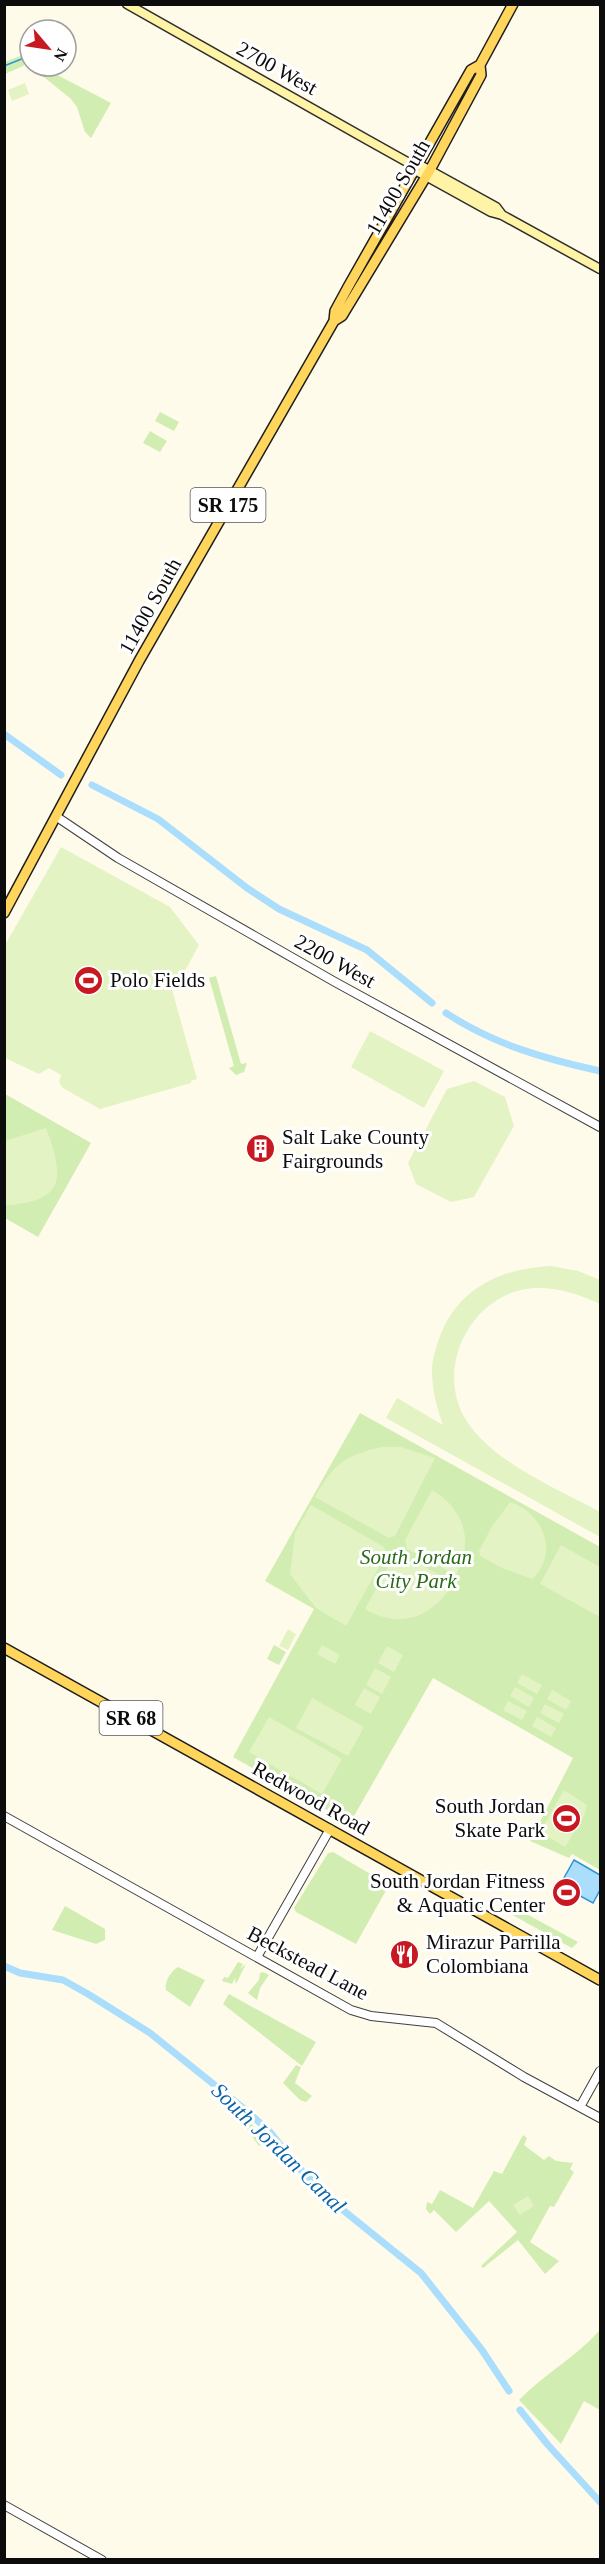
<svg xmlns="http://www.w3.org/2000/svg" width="605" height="2564" font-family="Georgia,serif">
<rect width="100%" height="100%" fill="#fffbeb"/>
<!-- green -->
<path fill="#d1edb1" d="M 30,52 L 30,58 L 23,66 L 5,74 L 5,62 Z
M 40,66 L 111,103 L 91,138 L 85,132 L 77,107 L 71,99 L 39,73 Z
M 160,412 L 179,422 L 174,431 L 155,421 Z
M 150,431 L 167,441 L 160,452 L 143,443 Z
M 216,976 L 241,1064 L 247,1063 L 244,1072 L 236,1075 L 229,1068 L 234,1066 L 209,978 Z
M 5,1094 L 91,1143 L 38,1237 L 5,1218 Z
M 360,1413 L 600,1547 L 600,1870 L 572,1854 L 569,1858 L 530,1841 L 573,1758 L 433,1678 L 350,1823 L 233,1757 L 314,1609 L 265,1581 Z
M 274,1645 L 286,1652 L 279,1665 L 267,1659 Z
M 333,1852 L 389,1885 L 356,1944 L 296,1912 L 294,1908 L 328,1853 Z
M 513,1904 L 519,1910 L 578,1942 L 572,1948 L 509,1913 L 509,1906 Z
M 65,1906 L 105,1929 L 105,1940 L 96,1944 L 52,1930 Z
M 238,1962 L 243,1964 L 240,1969 L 246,1964 L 236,1984 L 235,1978 L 232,1984 L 222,1981 L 224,1977 L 228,1978 Z
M 178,1967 L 205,1980 L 190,2007 L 166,1990 C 164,1982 171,1971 178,1967 Z
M 263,1972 L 269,1975 L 260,1988 L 257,2000 L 248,1993 L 259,1980 L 260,1973 Z
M 229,1994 L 316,2042 L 302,2066 L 223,2004 Z
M 296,2065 L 301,2067 L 295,2083 L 312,2096 L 306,2102 L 300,2100 L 283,2083 Z
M 248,2120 L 268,2141 L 259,2146 L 244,2125 Z
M 523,2135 L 527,2138 L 524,2145 L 544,2160 L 549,2156 L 556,2161 L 573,2163 L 570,2169 L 574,2172 L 554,2207 L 550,2206 L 530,2242 L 559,2261 L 545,2274 L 518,2240 L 483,2268 L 481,2266 L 517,2232 L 489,2201 L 456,2232 L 434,2210 L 430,2214 L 426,2209 L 427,2202 L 432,2204 L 440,2190 L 473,2208 L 494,2171 L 502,2174 Z
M 600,2330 L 600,2410 L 584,2401 L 561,2444 L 519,2400 C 544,2374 576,2357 600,2330 Z"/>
<!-- pitch -->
<path fill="#e3f3c4" d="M 25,83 L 29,94 L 12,101 L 8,90 Z
M 61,847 L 170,907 L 199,945 L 186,969 L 174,977 L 171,986 L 197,1079 L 191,1081 L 191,1083 L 100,1109 L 63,1088 L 59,1082 L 61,1075 L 49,1068 L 39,1074 L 5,1058 L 5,945 Z
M 370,1031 L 444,1071 L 424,1108 L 351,1067 Z
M 474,1081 L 505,1097 L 514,1126 L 474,1197 L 451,1202 L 416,1184 L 408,1163 L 447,1089 Z
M 46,1128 C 65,1178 65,1202 5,1205 L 5,1141 Z
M 551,1266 L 578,1271 L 600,1280 L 600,1304 C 575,1293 549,1284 521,1290 C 466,1303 436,1372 466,1420 C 493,1463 558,1489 600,1512 L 600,1537 L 386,1418 L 397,1398 L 443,1425 C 437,1408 432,1391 432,1371 C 432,1357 437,1344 442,1331 C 462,1286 504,1268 551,1266 Z
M 381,1447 L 401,1447 L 435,1458 L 395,1536 L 389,1538 L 315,1497 C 334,1464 343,1456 381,1447 Z
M 432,1490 C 465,1509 474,1543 456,1575 L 407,1549 L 405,1540 Z
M 510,1502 C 543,1512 560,1554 532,1579 L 502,1568 L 480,1556 L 479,1551 L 491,1528 Z
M 311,1505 L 384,1547 L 386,1554 L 346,1626 L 316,1608 L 290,1574 L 295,1533 Z
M 561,1545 L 600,1567 L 600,1617 L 540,1584 Z
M 404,1556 L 454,1583 C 432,1617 402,1630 365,1609 L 393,1558 Z
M 288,1629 L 296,1634 L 288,1650 L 279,1646 Z
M 322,1645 L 340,1655 L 335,1664 L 317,1654 Z
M 387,1646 L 403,1655 L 394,1672 L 378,1663 Z
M 375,1668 L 391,1677 L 382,1694 L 366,1685 Z
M 522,1674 L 542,1685 L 537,1694 L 517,1683 Z
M 515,1687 L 534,1698 L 529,1707 L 510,1696 Z
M 364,1688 L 380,1697 L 371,1714 L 355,1705 Z
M 552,1690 L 571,1701 L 566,1710 L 547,1699 Z
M 312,1698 L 364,1727 L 348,1756 L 296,1728 Z
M 508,1701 L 527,1711 L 522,1720 L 503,1710 Z
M 545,1704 L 564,1714 L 559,1723 L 540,1713 Z
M 269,1717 L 342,1759 L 322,1794 L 249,1752 Z
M 537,1717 L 556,1728 L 551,1737 L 532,1726 Z
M 564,1790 L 587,1805 L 584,1816 L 565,1847 L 540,1832 Z
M 528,2196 L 534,2206 L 520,2215 L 513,2205 Z"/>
<!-- water -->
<path fill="#abdefc" stroke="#2b95d9" stroke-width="1.5" d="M 574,1860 L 600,1875 L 600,1890 L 593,1903 L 560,1885 Z"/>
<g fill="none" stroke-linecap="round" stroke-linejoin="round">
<!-- stream -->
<path stroke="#2b95d9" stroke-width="1.5" d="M 4,66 L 29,56"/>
<!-- canal -->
<path stroke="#abdefc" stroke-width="7" d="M 4,734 L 61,775
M 92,785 L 158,819 L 247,888 L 279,909 L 367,950 L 432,1003
M 446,1013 C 493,1044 545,1059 600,1071
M 4,1966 L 20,1973 L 63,1980 L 88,1994 L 150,2033 L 248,2112 L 270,2132 L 296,2165 L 333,2202 L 421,2273 L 482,2350 L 509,2391
M 520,2410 L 548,2445 L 600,2502"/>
<defs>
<path id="tertiary" d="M 57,817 L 118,858 L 335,982 L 600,1127
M 4,1816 L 351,2010 L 371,2016 L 436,2023 L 524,2077 L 600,2118
M 257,1957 L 330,1829
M 580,2107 L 600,2071
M 4,2505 L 102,2560"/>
<path id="secondary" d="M 127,4 L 366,139 L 409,163 L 418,164 L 496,207 L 502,215
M 412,166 L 415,170 L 491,212 L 502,215 L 600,269"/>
<path id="primary" d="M 334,321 L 342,316 L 430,170 L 481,75 L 480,65 L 513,4
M 4,913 L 139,661 L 334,321 L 335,311 L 348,287 L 471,70 L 480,65
M 4,1648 L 600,1980"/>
</defs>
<!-- tertiary casing -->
<use href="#tertiary" stroke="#3f3f3f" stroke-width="10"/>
<!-- secondary casing -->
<use href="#secondary" stroke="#2e2e2e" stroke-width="11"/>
<!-- primary casing -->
<use href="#primary" stroke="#1d1d1d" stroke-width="12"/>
<!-- tertiary -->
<use href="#tertiary" stroke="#fff" stroke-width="8"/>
<!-- secondary -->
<use href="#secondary" stroke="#fff4a6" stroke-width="8"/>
<!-- primary -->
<use href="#primary" stroke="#ffd65b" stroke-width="9"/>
</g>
<!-- icons -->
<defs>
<symbol id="stadium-disc" viewBox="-11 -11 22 22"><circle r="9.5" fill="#c81822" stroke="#fff"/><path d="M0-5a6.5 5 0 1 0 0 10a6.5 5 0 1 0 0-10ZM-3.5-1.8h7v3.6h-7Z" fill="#fff"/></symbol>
<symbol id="building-disc" viewBox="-11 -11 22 22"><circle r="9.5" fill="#c81822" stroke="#fff"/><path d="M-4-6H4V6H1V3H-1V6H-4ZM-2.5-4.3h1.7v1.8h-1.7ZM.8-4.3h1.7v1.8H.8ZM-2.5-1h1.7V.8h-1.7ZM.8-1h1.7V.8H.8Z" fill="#fff"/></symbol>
<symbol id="restaurant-disc" viewBox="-11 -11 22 22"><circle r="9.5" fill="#c81822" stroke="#fff"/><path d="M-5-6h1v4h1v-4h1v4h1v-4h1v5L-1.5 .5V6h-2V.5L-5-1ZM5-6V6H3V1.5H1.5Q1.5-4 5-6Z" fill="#fff"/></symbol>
</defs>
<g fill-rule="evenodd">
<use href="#stadium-disc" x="72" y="964" width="33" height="33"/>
<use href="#building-disc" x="244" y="1132" width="33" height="33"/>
<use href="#stadium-disc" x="550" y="1802" width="33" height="33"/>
<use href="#stadium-disc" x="550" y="1876" width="33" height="33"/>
<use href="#restaurant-disc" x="388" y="1938" width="33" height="33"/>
</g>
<g text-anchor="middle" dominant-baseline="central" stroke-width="6" stroke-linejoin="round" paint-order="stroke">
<!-- shield labels -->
<g fill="#fff" stroke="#555" stroke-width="1.5">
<rect x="190.5" y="488" width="75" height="34" rx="4.5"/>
<rect x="99.5" y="1701" width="63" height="34" rx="4.5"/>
</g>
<g font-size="20" font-weight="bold" fill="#0c0c0c">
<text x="228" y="505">SR 175</text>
<text x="131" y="1718">SR 68</text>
</g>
<!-- street labels -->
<g font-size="21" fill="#0c0c0c" stroke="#fff">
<text transform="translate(277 68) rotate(29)">2700 West</text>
<text transform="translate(398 187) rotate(-60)">11400 South</text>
<text transform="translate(150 606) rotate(-61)">11400 South</text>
<text transform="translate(335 961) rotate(29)">2200 West</text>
<text transform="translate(311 1798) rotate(29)">Redwood Road</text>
<text transform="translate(308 1963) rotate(28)">Beckstead Lane</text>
</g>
<!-- poi labels -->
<g font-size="21" fill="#0c0c0c" stroke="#fff" text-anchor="start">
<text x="110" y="980">Polo Fields</text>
<text x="282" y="1137">Salt Lake County<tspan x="282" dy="24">Fairgrounds</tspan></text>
<text x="545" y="1806" text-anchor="end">South Jordan<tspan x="545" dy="24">Skate Park</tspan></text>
<text x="545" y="1881" text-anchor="end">South Jordan Fitness<tspan x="545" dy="24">&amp; Aquatic Center</tspan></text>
<text x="426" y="1942">Mirazur Parrilla<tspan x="426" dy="24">Colombiana</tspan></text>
</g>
<!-- park labels -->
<g font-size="21" font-style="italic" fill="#296917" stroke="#fff">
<text x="416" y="1557">South Jordan<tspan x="416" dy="24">City Park</tspan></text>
</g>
<!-- water labels -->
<g font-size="22" font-style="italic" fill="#0b65a9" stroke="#fff">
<text transform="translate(279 2148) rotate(44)">South Jordan Canal</text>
</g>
</g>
<!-- border -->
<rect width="605" height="2564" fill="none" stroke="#0c0c0c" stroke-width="12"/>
<!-- north arrow -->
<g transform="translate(48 48) rotate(119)"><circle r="28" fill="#ffffff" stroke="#9e9e9e" stroke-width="1.5"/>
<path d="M0-4.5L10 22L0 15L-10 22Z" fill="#c81822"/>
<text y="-9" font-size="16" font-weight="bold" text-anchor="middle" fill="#0c0c0c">N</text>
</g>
</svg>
